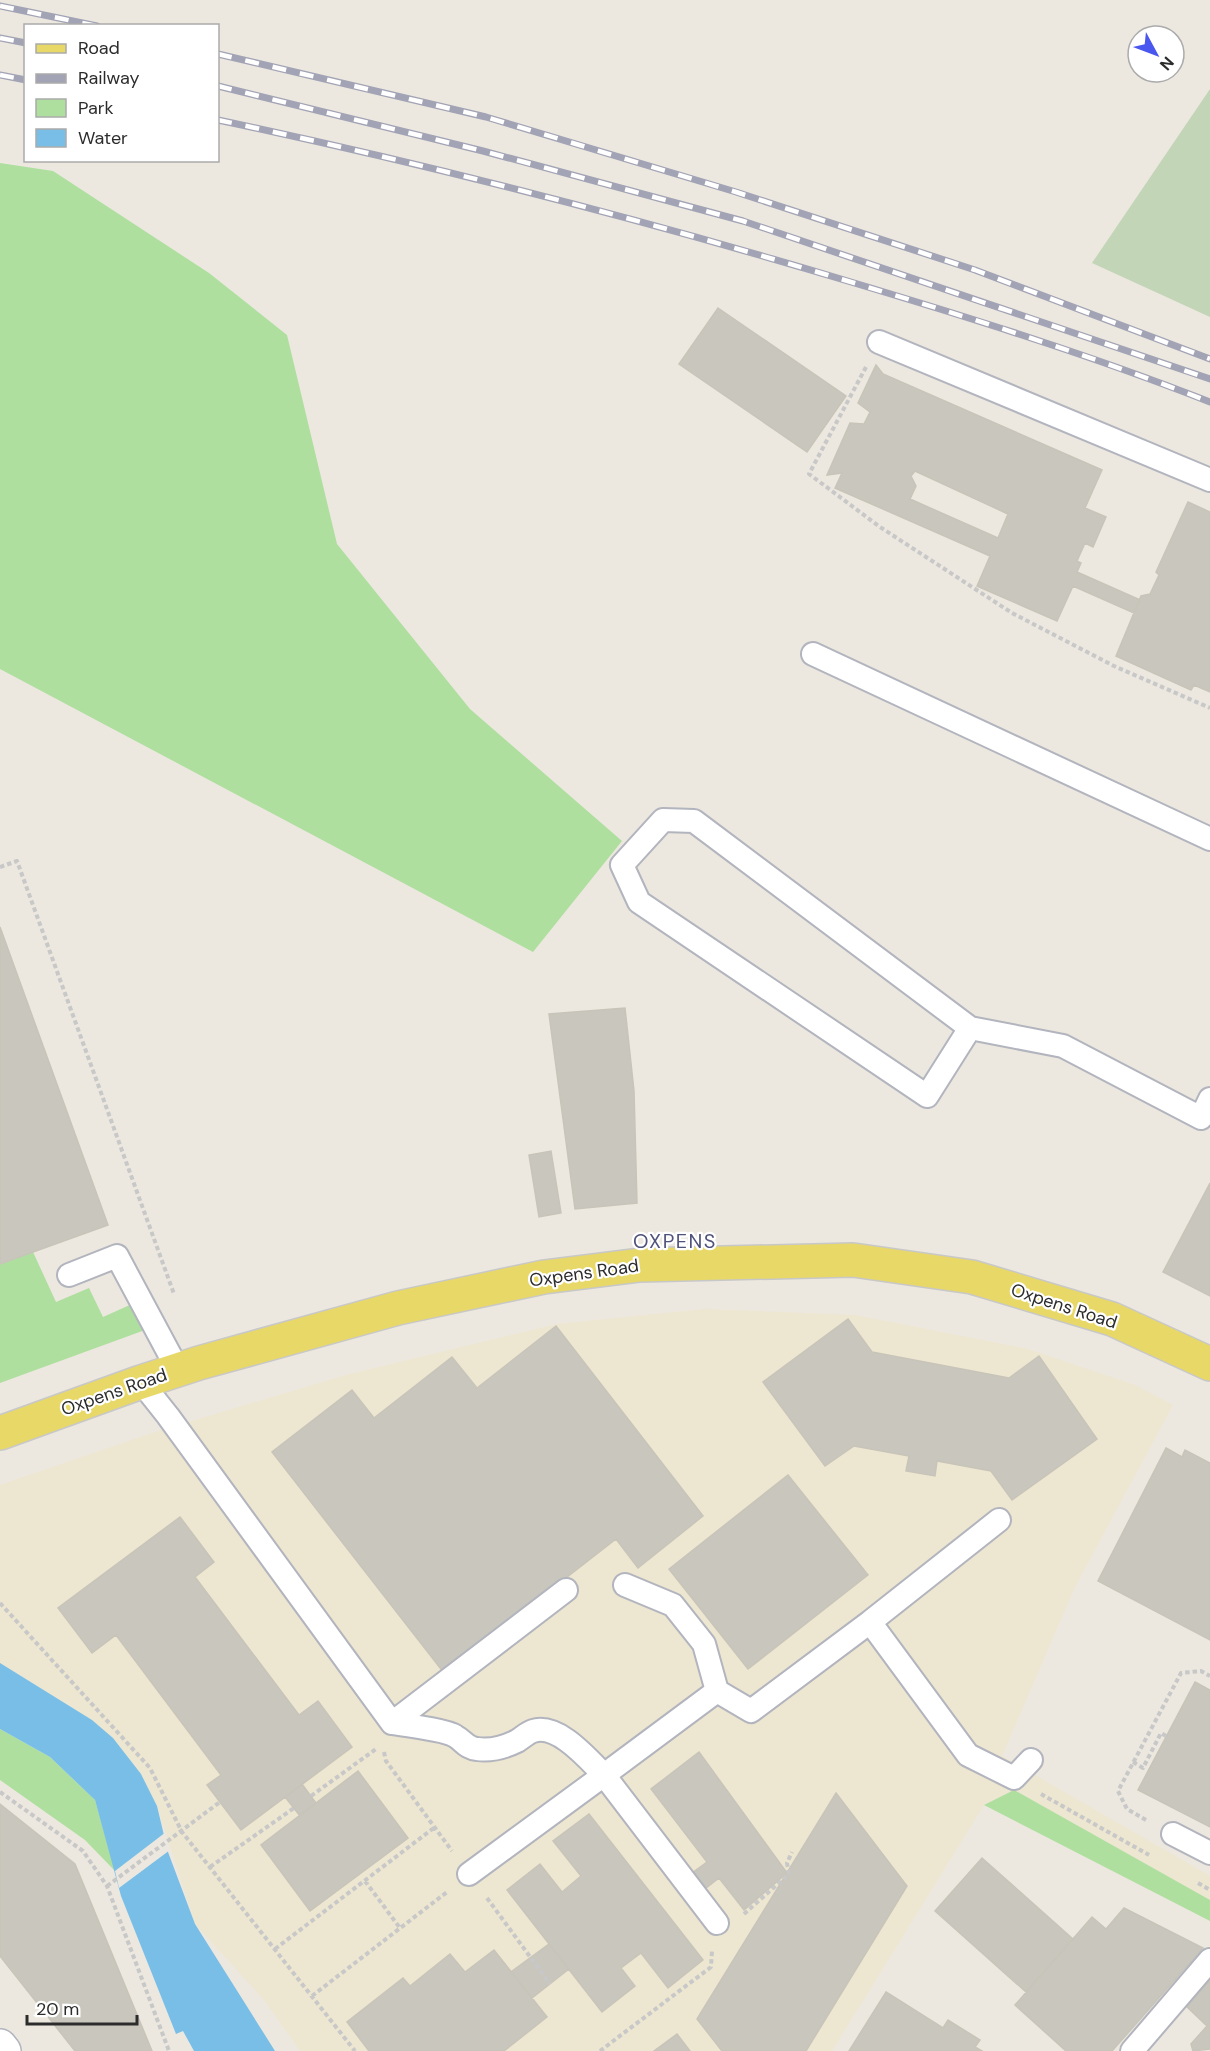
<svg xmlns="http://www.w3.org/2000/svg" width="1210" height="2051" font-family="'DM Sans',sans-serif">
<rect width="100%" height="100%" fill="#ece8df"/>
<!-- education -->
<path fill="#ede6d0" d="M 705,1309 L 855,1315 L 1028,1349 L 1135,1385 L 1173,1405 L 1075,1587 L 1002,1756 L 1210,1876 L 1210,1900 L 1014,1790 L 984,1805 L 832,2051 L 300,2051 L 264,2000 L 195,1924 L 157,1806 L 141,1774 L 113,1738 L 92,1720 L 0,1663 L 0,1485 L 155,1432 L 346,1375 L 557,1324 Z"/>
<!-- green -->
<path fill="#aedf9f" d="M 0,163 L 53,171 L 209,273 L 287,335 L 337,544 L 470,709 L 622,841 L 533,952 L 0,669 Z
M 33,1252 L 56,1302 L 89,1288 L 103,1317 L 132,1304 L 145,1330 L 0,1383 L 0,1264 Z
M 0,1729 L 50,1757 L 95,1800 L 115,1871 L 85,1840 L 0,1780 Z
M 1014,1790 L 1210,1900 L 1210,1921 L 984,1805 Z"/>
<!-- cemetery -->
<path fill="#c3d5b7" d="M 1210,89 L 1210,317 L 1092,263 Z"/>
<!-- water -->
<path fill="#79bee7" d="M 0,1663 L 92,1720 L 113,1738 L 141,1774 L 157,1806 L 168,1852 L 195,1924 L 275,2051 L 194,2051 L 183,2031 L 176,2034 L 121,1896 L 95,1800 L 50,1757 L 0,1729 Z"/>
<!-- pier -->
<path fill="#ece8df" d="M 166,1832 L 170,1850 L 119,1888 L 115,1871 Z"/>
<!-- building -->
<path fill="#c8c6bd" stroke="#c8c4b9" stroke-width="1.5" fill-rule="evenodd" d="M 718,308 L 846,396 L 807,452 L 679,364 Z
M 876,365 L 883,374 L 1102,470 L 1085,508 L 1106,517 L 1093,547 L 1085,543 L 1077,561 L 1081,563 L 1077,572 L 1140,600 L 1134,613 L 1073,586 L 1057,621 L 977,586 L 990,556 L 835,488 L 842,473 L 827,475 L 850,423 L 864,424 L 870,412 L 858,403 ZM 915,471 L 1008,514 L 998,538 L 910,499 L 916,486 L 911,476 Z
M 1188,502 L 1210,512 L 1210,692 L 1194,685 L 1191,690 L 1116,656 L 1141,596 L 1150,594 L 1159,575 L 1156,572 Z
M 0,927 L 108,1225 L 0,1264 Z
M 625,1008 L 634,1091 L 637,1203 L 575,1209 L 549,1014 Z
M 551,1151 L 561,1213 L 539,1217 L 529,1155 Z
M 1210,1183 L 1210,1296 L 1163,1272 Z
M 848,1319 L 872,1352 L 1009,1378 L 1039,1356 L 1097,1439 L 1012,1500 L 991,1471 L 937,1461 L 935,1476 L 906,1471 L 909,1456 L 854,1446 L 825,1466 L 763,1382 Z
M 556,1326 L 703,1516 L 638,1568 L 616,1539 L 444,1673 L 272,1452 L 352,1390 L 374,1418 L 452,1357 L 477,1388 Z
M 1166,1448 L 1182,1457 L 1185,1450 L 1210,1463 L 1210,1640 L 1098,1581 Z
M 788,1475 L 868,1575 L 748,1669 L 669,1569 Z
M 180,1517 L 214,1562 L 195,1577 L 299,1715 L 318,1701 L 352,1747 L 241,1830 L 207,1785 L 221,1775 L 116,1635 L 92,1653 L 58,1608 Z
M 1195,1682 L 1210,1690 L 1210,1827 L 1138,1790 Z
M 699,1752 L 787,1873 L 744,1910 L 719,1878 L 701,1892 L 688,1876 L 707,1862 L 651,1789 Z
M 358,1771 L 408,1838 L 310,1911 L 261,1845 Z
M 302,1784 L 316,1803 L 300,1816 L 285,1797 Z
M 836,1793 L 907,1886 L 806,2051 L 722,2051 L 697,2019 Z
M 0,1804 L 75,1864 L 152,2051 L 75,2051 L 0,1956 Z
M 589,1814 L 703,1960 L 668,1988 L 641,1953 L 621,1968 L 635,1986 L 602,2012 L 507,1890 L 540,1864 L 562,1892 L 581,1876 L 553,1841 Z
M 982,1858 L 1073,1939 L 1026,1992 L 935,1911 Z
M 1124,1908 L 1203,1948 L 1112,2051 L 1066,2051 L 1015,2005 L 1092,1917 L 1106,1929 Z
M 549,1944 L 569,1969 L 532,1998 L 511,1972 Z
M 494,1950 L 547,2017 L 504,2051 L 369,2051 L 347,2022 L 403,1978 L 410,1986 L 450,1954 L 465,1972 Z
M 1210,1980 L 1210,2049 L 1193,2051 L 1191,2044 L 1207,2026 L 1187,2007 Z
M 886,1992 L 943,2028 L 948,2020 L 980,2040 L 975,2047 L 982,2051 L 849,2051 Z
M 677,2034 L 690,2051 L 654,2051 Z"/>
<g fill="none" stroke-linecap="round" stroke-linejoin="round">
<defs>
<path id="lane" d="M 879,342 L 1210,480
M 813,654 L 1210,839
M 970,1028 L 927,1096 L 639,902 L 622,865 L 663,820 L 694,821 L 970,1028 L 1063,1046 L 1201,1118 L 1210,1099
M 69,1275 L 117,1256 L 178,1370
M 141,1382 L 168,1416 L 392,1723 C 405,1725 446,1730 455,1736 C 464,1741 466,1748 477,1749 C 491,1751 505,1747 517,1741 C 522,1738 527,1733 533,1731 C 558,1723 588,1759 604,1775 L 717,1691 L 751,1711 L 870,1622 L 999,1520
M 625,1585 L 673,1605 L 704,1644 L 717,1691
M 870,1622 L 968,1755 L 1014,1778 L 1031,1760
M 392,1723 L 566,1590
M 1173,1834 L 1210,1853
M 469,1874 L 604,1775 L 717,1923
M 1132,2051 L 1210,1960"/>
<path id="street" d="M 0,2046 L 4,2051"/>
<path id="primary" d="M 0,1433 L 141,1382 L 199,1363 L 398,1308 L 544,1277 L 640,1265 L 853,1260 L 972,1277 L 1112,1319 L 1210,1364"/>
</defs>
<!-- lane casing -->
<use href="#lane" stroke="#b2b4be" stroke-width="26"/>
<!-- street casing -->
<use href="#street" stroke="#b2b4be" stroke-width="36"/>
<!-- primary casing -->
<use href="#primary" stroke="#c8c8c8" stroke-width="36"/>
<!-- path -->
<path stroke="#c8c8c8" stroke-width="4" stroke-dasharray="4.5 3" stroke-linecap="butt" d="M 866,367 L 809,474 L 880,527 L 1012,613 L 1114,666 L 1210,708
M 0,867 L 17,861 L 174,1294
M 0,1603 L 150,1768 L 182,1832 L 355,2051
M 384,1752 L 386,1761 L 452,1851
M 1133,1762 L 1143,1768 L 1161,1733 L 1166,1736
M 0,1792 L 83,1851 L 107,1886 L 169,2051
M 1041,1794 L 1149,1855
M 311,1796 L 376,1749
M 1146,1820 L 1127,1809 L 1118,1791 L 1181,1673 L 1201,1671 L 1210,1676
M 210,1867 L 294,1808
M 365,1881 L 400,1928
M 1198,1883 L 1210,1890
M 107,1886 L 220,1802
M 487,1898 L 550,1984
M 744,1914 L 789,1874 L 787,1863 L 792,1852
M 275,1949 L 435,1827
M 312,1996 L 447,1892
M 600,2051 L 711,1967 L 712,1951"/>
<!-- lane -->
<use href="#lane" stroke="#fff" stroke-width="22"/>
<!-- street -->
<use href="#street" stroke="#fff" stroke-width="33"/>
<!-- primary -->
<use href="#primary" stroke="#e8d868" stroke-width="33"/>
<defs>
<path id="rail" d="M 0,6 L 97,26
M 0,38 L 26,43
M 218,54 L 486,117 L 736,192 L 975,270 L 1210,359
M 0,75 L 26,80
M 218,86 L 483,151 L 743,221 L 1210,379
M 218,120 C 432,165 641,219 851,282 C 971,318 1093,356 1210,402"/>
</defs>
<!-- rail casing -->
<use href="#rail" stroke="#a2a3b5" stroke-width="7"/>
<!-- rail -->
<use href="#rail" stroke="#fff" stroke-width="4.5" stroke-dasharray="14" stroke-linecap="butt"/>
</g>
<g text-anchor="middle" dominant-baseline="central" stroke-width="4.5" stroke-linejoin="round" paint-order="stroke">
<!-- street labels -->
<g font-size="18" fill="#2c2c2c" stroke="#fff">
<text transform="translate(584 1273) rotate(-8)">Oxpens Road</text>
<text transform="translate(1064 1306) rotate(18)">Oxpens Road</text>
<text transform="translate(114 1392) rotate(-19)">Oxpens Road</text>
</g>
<!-- neighbourhood labels -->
<g font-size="20" letter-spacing="1.5" fill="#4f527a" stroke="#fff">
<text x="675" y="1241">OXPENS</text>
</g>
</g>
<!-- legend -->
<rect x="24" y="24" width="195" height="138" fill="#ffffff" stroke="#ababab" stroke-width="1.5"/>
<rect x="36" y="44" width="30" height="9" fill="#e8d868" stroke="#ababab" stroke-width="1.5"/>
<text x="78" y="54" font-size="18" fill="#2c2c2c">Road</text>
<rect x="36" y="74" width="30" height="9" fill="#a2a3b5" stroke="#ababab" stroke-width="1.5"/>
<text x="78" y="84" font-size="18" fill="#2c2c2c">Railway</text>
<rect x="36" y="99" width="30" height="18" fill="#aedf9f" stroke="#ababab" stroke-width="1.5"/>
<text x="78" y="114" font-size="18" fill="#2c2c2c">Park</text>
<rect x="36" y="129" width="30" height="18" fill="#79bee7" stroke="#ababab" stroke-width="1.5"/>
<text x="78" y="144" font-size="18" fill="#2c2c2c">Water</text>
<!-- north arrow -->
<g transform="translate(1156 54) rotate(131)"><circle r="28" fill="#ffffff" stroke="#ababab" stroke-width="1.5"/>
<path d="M0-4.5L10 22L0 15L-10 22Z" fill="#4a57ef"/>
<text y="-9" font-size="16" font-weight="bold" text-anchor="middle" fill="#2c2c2c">N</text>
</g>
<!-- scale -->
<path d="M27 2015v9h110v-9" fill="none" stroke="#2c2c2c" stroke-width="3"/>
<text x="36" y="2015" font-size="18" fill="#2c2c2c" stroke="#ffffff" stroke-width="4.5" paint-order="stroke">20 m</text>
</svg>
